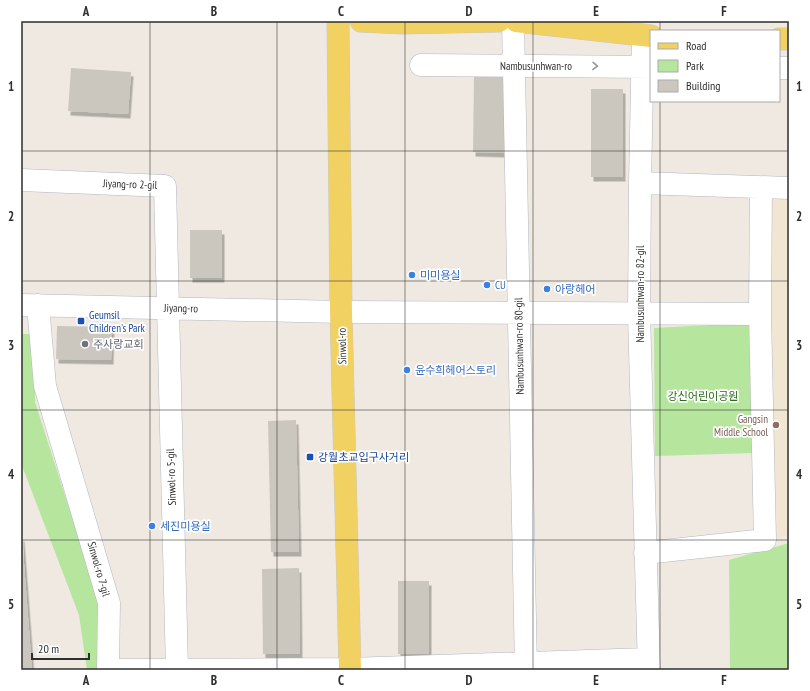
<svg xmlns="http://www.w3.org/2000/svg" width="810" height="691" font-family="'PT Sans Narrow','Noto Sans KR',sans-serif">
<defs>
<filter id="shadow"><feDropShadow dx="2.5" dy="4.5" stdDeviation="0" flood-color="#0004"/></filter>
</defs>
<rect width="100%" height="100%" fill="#efe9e1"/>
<!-- education -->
<path fill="#f0e6d1" d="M 761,188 L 789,188 L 789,535 L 765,540 Z"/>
<!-- green -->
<path fill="#b6e59e" d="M 750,323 L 754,453 L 655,456 L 654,328 Z
M 21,334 L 30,334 L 36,344 L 35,402 L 102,611 L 102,670 L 87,670 L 79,615 L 21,463 Z
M 789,543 L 789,670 L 730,670 L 729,560 Z"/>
<!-- building -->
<path fill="#cbc7bf" filter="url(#shadow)" d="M 71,68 L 131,72 L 128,114 L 68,111 Z
M 474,74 L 505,75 L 504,153 L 473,152 Z
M 591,89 L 623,89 L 623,177 L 591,177 Z
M 190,230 L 222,230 L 222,278 L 190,278 Z
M 57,326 L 112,327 L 111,360 L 56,359 Z
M 296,420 L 299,552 L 271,552 L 268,421 Z
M 21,537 L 22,537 L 32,670 L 21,670 Z
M 299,568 L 300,654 L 263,654 L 262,569 Z
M 398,581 L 429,581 L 429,654 L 398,654 Z"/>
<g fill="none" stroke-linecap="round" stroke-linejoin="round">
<defs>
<path id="minor" d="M 513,21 L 526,670
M 643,36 L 640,183 L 639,314 L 649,670
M 421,65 L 651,67
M 779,68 L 789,68
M 21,180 L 165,186 L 177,670
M 640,183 L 789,188
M 21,305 L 341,312 L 760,314
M 38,305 L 45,386 L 109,603 L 108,670 L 350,669 L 647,659
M 645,553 L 765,540 L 760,314 L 761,188"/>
<path id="major" d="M 338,21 L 341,312 L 350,670
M 361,21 L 403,23 L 499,21
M 516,21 L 651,36
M 779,39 L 789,39"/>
</defs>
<!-- minor casing -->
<use href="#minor" stroke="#b4b7c1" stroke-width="23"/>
<!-- major casing -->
<use href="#major" stroke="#c9c9c9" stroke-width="23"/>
<!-- minor -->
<use href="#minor" stroke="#fff" stroke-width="22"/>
<!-- major -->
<use href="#major" stroke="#f2d163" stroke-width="22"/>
</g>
<!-- one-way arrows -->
<defs><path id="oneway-chevron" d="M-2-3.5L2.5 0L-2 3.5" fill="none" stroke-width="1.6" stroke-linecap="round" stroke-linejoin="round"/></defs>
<use stroke="#969696" href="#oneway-chevron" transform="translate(595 66) rotate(1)"/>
<!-- grid -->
<path fill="none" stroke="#2e2e2e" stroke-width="1" stroke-opacity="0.55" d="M 150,21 L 150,670M 277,21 L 277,670M 405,21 L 405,670M 533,21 L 533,670M 660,21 L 660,31M 660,101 L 660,670M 21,151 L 789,151M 21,281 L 789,281M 21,410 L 789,410M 21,540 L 789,540"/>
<!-- markers -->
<g fill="#3f7fe0" stroke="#fff" stroke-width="1.5">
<circle cx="412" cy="275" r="4"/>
<circle cx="487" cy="285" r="4"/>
<circle cx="547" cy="289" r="4"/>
<circle cx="407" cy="370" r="4"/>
<circle cx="152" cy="526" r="4"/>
</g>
<g fill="#1a4fb4" stroke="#fff" stroke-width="1.5">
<rect x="77" y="317" width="8" height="8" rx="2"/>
<rect x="306" y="453" width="8" height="8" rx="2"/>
</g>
<circle fill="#6b7280" stroke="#fff" stroke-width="1.5" cx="85" cy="344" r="4"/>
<circle fill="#8d6e63" stroke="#fff" stroke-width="1.5" cx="776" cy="425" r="4"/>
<g text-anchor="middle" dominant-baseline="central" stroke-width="3.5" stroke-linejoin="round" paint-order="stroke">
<!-- street labels -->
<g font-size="11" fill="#2e2e2e" stroke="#fff">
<text x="536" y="66">Nambusunhwan-ro</text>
<text transform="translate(130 184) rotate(2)">Jiyang-ro 2-gil</text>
<text transform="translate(640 294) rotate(-90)">Nambusunhwan-ro 82-gil</text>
<text transform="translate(181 308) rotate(1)">Jiyang-ro</text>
<text transform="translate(342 346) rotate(-91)">Sinwol-ro</text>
<text transform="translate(519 346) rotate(-91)">Nambusunhwan-ro 80-gil</text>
<text transform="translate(171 477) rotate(-92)">Sinwol-ro 5-gil</text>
<text transform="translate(99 569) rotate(74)">Sinwol-ro 7-gil</text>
</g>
<!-- shop labels -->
<g font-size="11" fill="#366cbe" stroke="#fff" text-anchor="start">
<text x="420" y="275">미미용실</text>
<text x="495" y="285">CU</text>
<text x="555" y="289">아랑헤어</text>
<text x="415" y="370">윤수희헤어스토리</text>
<text x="160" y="526">세진미용실</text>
</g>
<!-- transit labels -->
<g font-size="11" fill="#164399" stroke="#fff" text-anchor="start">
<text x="89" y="315">Geumsil<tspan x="89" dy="13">Children's Park</tspan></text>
<text x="318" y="457">강월초교입구사거리</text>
</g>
<!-- worship labels -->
<g font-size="11" fill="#5b616d" stroke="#fff" text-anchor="start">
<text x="93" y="344">주사랑교회</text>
</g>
<!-- park labels -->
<g font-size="11" fill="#2c6e1b" stroke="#fff">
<text x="703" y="396">강신어린이공원</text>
</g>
<!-- education labels -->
<g font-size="11" fill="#785e54" stroke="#fff" text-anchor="end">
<text x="768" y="419">Gangsin<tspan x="768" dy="13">Middle School</tspan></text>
</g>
</g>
<!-- border -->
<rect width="810" height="691" fill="none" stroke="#ffffff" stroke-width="44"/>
<!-- legend -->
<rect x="650" y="30" width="130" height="72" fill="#ffffff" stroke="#ababab"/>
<rect x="658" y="43" width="20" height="6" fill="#f2d163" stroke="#ababab"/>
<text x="686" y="50" font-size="12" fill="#2e2e2e">Road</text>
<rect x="658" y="60" width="20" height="12" fill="#b6e59e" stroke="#ababab"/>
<text x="686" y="70" font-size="12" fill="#2e2e2e">Park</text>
<rect x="658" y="80" width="20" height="12" fill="#cbc7bf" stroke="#ababab"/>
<text x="686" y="90" font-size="12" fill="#2e2e2e">Building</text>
<!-- scale -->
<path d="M32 653v6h57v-6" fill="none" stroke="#2e2e2e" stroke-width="2"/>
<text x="38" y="653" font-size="12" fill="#2e2e2e" stroke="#ffffff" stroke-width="3" paint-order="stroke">20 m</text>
<rect x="22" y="22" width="766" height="647" fill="none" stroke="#2e2e2e" stroke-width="1.5"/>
<g font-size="13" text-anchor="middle" font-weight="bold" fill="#2e2e2e">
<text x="86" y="16">A</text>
<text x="214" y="16">B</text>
<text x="341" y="16">C</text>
<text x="469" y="16">D</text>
<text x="596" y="16">E</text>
<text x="724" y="16">F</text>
<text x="11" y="91">1</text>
<text x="799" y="91">1</text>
<text x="11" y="221">2</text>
<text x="799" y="221">2</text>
<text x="11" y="350">3</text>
<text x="799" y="350">3</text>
<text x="11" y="479">4</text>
<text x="799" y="479">4</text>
<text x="11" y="609">5</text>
<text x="799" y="609">5</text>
<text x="86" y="685">A</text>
<text x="214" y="685">B</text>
<text x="341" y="685">C</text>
<text x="469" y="685">D</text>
<text x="596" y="685">E</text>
<text x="724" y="685">F</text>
</g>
</svg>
